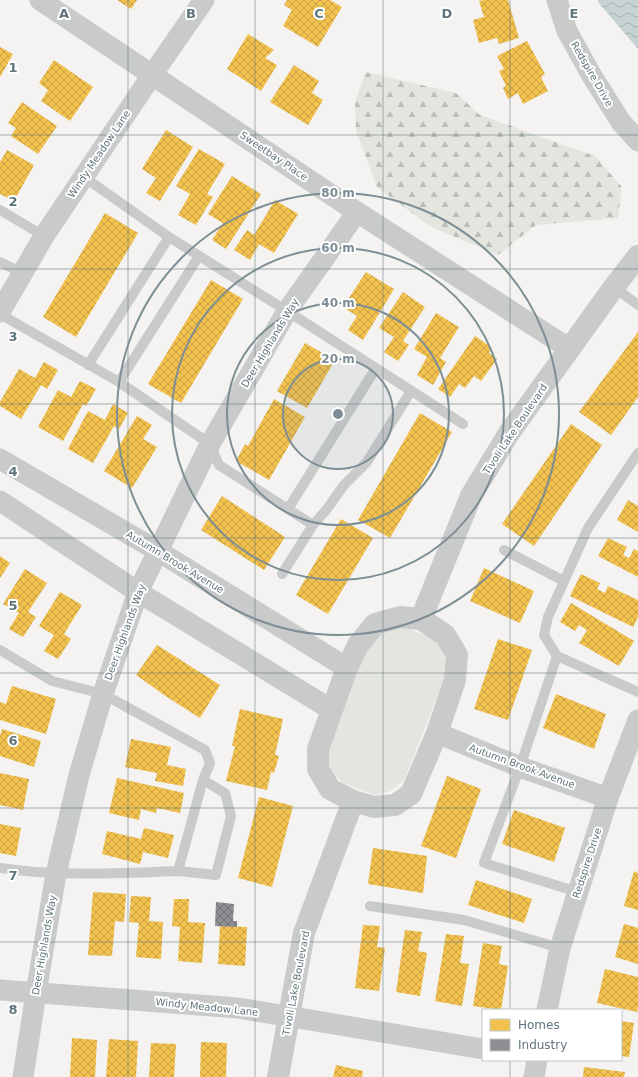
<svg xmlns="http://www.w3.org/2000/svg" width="638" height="1077" font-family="'DejaVu Sans',sans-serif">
<defs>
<pattern id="forest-firs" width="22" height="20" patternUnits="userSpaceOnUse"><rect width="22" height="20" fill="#e4e5df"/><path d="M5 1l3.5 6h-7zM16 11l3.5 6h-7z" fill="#bcbeba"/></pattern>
<pattern id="water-waves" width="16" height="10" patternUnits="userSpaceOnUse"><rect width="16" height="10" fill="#c7d3d3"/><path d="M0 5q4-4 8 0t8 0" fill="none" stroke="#a5b0b0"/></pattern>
<pattern id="homes-cross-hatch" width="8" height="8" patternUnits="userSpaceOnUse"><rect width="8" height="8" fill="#f2c14e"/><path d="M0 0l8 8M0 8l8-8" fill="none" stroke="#c7a146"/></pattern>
<pattern id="industry-cross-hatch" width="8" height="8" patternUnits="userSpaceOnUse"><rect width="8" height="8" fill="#8d8d92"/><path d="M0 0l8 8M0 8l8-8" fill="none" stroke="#717277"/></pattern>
</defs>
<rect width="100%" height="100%" fill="#f4f3f2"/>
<!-- grass -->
<path fill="#e4e5df" d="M 402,626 L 432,638 L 441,648 L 446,662 L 446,675 L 404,780 L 391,791 L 375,795 L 343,783 L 335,775 L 328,765 L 326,752 L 364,651 L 375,634 Z"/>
<!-- forest -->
<path fill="url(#forest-firs)" d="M 366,72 L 456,93 L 480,115 L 595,156 L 622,187 L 618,218 L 536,225 L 498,255 L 431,227 L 377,187 L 356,131 L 355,102 Z"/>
<!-- water -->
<path fill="url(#water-waves)" d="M 598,0 L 638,0 L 638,49 L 598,2 Z"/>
<!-- homes -->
<path fill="url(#homes-cross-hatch)" d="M 117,0 L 137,0 L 131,9 Z
M 287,0 L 330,0 L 342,7 L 318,47 L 283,26 L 292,10 L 284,5 Z
M 484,0 L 508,0 L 519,38 L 499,44 L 497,38 L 479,43 L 473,20 L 484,17 L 479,1 Z
M 248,34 L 274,50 L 265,58 L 277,65 L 261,91 L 227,69 Z
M 527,41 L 545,74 L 541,77 L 548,91 L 523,104 L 518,93 L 508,99 L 503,88 L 506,86 L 499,71 L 504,69 L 497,56 Z
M 0,47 L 13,54 L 0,77 Z
M 54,60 L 93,87 L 70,121 L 41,101 L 48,90 L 39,83 Z
M 294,65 L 319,81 L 312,93 L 323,100 L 308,125 L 270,102 Z
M 22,102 L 57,126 L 38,154 L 11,136 L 16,128 L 8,123 Z
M 166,130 L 193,147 L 160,201 L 146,193 L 156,178 L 142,169 Z
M 199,149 L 225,164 L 207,194 L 213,197 L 196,225 L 178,215 L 190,194 L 176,186 Z
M 7,150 L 34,165 L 14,201 L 0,194 L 0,162 Z
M 232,176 L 261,194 L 226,249 L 212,240 L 223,223 L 208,214 Z
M 275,200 L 298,214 L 274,253 L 259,244 L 250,260 L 234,250 L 247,230 L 254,235 Z
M 105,213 L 138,233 L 76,337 L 43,317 Z
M 366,272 L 394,289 L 363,340 L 348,330 L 357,316 L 343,307 Z
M 211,280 L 243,299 L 181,403 L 148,384 Z
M 403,292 L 425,307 L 403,341 L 409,345 L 398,361 L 384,352 L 394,337 L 379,328 Z
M 436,313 L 459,327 L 440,358 L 446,362 L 433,385 L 417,375 L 427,357 L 414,349 Z
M 638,332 L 638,397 L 611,435 L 579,412 Z
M 475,336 L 491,347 L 489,353 L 497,359 L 481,381 L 474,376 L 465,388 L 459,384 L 450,397 L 438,389 Z
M 305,343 L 335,360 L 307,408 L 277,391 Z
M 44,362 L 58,370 L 47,389 L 41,385 L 21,419 L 0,406 L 0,402 L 19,369 L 35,378 Z
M 80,381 L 96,389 L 86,406 L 83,404 L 63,441 L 38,427 L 58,390 L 71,397 Z
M 274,399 L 305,417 L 269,480 L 236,461 L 245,444 L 248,446 Z
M 113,404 L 128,413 L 119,429 L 114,426 L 93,463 L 68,449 L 88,411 L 105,420 Z
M 420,413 L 452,432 L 390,538 L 358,520 Z
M 137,416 L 152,425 L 143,439 L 157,447 L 132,488 L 104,471 Z
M 571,424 L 602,445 L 534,546 L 502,524 Z
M 222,496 L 285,537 L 264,570 L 201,530 Z
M 628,500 L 638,506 L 638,532 L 617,520 Z
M 341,519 L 373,538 L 328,614 L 296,595 Z
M 608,538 L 627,547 L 623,555 L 629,558 L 634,549 L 638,551 L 638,577 L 598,556 Z
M 0,556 L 10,563 L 0,578 Z
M 484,568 L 534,591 L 520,623 L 470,601 Z
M 25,569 L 47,583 L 28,612 L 36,617 L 23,637 L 9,629 L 19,613 L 3,604 Z
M 581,574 L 600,583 L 597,589 L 605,593 L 608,586 L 638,600 L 638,617 L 633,627 L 570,596 Z
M 60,592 L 82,605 L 64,634 L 71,639 L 58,659 L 44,651 L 54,635 L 39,626 Z
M 571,603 L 634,641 L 619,666 L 579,643 L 587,630 L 579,625 L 575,631 L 560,622 Z
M 498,639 L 532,650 L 508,720 L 474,709 Z
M 157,645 L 220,685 L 200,718 L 167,697 L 136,675 Z
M 12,686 L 56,699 L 46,734 L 0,720 L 0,702 L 6,704 Z
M 556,694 L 606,714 L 594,749 L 543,728 Z
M 240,709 L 283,719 L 275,755 L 279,756 L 274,773 L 271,772 L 267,790 L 226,781 L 235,746 L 232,746 Z
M 2,729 L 41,741 L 34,767 L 0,756 L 0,736 Z
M 131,739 L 171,747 L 167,765 L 186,769 L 183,786 L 155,781 L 157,773 L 125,767 Z
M 0,773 L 29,779 L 23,810 L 0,805 Z
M 447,776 L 481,789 L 456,858 L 421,846 Z
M 117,778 L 184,793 L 180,813 L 157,808 L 156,813 L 141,809 L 139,820 L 109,813 Z
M 259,797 L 293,806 L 272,887 L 238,878 Z
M 514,810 L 565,828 L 554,862 L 502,844 Z
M 0,824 L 21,828 L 16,856 L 0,853 Z
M 144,828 L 174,835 L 168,858 L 143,852 L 140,864 L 102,854 L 107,831 L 141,839 Z
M 373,848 L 427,856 L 423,893 L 368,884 Z
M 634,871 L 638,873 L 638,910 L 624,906 Z
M 476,880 L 532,899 L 524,923 L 468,905 Z
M 93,892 L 126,894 L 124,922 L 115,921 L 112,956 L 88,955 Z
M 131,896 L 151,897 L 149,921 L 163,922 L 161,959 L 136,957 L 139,923 L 129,922 Z
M 174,899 L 189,899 L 188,922 L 205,923 L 202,963 L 178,961 L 180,927 L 172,926 Z
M 624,924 L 638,928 L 638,964 L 615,957 Z
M 363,925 L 380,926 L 377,947 L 385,948 L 379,991 L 355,988 Z
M 220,926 L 247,927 L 245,966 L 218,964 Z
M 405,930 L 422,932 L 418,951 L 427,953 L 420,996 L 396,992 Z
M 446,934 L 464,936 L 460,963 L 469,964 L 462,1006 L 435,1001 Z
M 483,943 L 502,946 L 499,964 L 508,966 L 501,1010 L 473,1006 Z
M 605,969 L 638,977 L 638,1007 L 637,1012 L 597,1003 Z
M 621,1021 L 634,1023 L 629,1057 L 621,1056 Z
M 72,1038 L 97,1040 L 95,1077 L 70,1077 Z
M 109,1039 L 138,1041 L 136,1077 L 106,1077 Z
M 201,1042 L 227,1043 L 226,1077 L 200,1077 Z
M 151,1043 L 176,1044 L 174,1077 L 149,1077 Z
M 336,1065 L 363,1071 L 362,1077 L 333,1077 Z
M 584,1067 L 625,1072 L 624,1077 L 583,1077 Z"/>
<!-- industry -->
<path fill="url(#industry-cross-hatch)" d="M 216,902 L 234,904 L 233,921 L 237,921 L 237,927 L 215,926 Z"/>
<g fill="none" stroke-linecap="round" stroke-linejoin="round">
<!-- service -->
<path stroke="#c9caca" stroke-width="10" d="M 84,177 L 169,237 L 287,311 L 463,424
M 0,210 L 44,236
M 0,262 L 22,273
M 614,287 L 638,305
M 0,314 L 119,382 L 210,444 L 219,465 L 313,525 L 327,509 L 344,485 L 367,462 L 411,391
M 88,365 L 169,237
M 119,382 L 199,256
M 288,509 L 376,368
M 504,550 L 564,581
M 282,574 L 313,525
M 0,650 L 52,681 L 103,694 L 205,750 L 210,763 L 203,780 L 178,871 L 216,875 L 231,816 L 225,793 L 203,780
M 557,656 L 638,692
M 0,868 C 59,877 118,873 178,871
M 578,892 L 484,863 L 520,767 L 557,656 L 544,635 L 548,617 L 588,528 L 638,453
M 370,906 L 464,920 L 560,948"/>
<!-- minor -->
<path stroke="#c9caca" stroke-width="21" d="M 40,0 L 357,212 L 570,349
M 557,0 L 567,31 L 592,76 L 621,122 L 638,141
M 0,312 L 44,236 L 152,75 L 204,0
M 0,459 L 158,551 L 347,668
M 0,501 L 138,592 L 332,710
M 437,733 L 520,767 L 608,798
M 0,990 L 238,1008 L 483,1049
M 547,1010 L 560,948 L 608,798 L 638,720
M 23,1077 L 36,993 L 56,874 L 79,775 L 103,694 L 138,592 L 158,551 L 210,444 L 287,311 L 357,212
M 534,1077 L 537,1060"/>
<!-- tertiary -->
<path stroke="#c9caca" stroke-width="22" d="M 400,617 L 421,619 L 445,635 L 457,655 L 455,680 L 437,733 L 411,794 L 395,805 L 374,807 L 353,801 L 330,789 L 318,769 L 318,749 L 332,710 L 347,668 L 358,645 L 375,624 Z
M 421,619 L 471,496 L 509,433 L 614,287 L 638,256
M 278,1077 L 304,933 L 353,801"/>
</g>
<!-- grid -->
<path fill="none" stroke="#60767d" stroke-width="1" stroke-opacity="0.55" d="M 128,0 L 128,1077M 255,0 L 255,1077M 383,0 L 383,1077M 510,0 L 510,1010M 0,135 L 638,135M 0,269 L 638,269M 0,404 L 638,404M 0,538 L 638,538M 0,673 L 638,673M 0,808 L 638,808M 0,942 L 638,942M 510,1060 L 510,1077"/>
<!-- distance rings -->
<circle cx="338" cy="414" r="55" fill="#7d8e94" fill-opacity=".12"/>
<g fill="none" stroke="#7d8e94" stroke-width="2">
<circle cx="338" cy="414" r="55"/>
<circle cx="338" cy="414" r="111"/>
<circle cx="338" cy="414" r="166"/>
<circle cx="338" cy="414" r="221"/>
</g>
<g text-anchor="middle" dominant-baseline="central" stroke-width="4" stroke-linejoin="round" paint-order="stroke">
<!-- street labels -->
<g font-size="10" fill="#60767d" stroke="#fff">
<text transform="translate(592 74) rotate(60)">Redspire Drive</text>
<text transform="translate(99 154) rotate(-56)">Windy Meadow Lane</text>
<text transform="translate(274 156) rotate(34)">Sweetbay Place</text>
<text transform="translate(270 343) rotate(-59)">Deer Highlands Way</text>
<text transform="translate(515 429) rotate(-56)">Tivoli Lake Boulevard</text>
<text transform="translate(175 562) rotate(31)">Autumn Brook Avenue</text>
<text transform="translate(125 632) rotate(-70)">Deer Highlands Way</text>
<text transform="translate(522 766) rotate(20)">Autumn Brook Avenue</text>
<text transform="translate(587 863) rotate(-72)">Redspire Drive</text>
<text transform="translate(44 945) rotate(-80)">Deer Highlands Way</text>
<text transform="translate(296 983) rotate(-79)">Tivoli Lake Boulevard</text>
<text transform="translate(207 1007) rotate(6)">Windy Meadow Lane</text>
</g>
</g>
<g font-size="13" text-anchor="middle" font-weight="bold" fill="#60767d" stroke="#fff" stroke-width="4" stroke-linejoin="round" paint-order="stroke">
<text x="64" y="18">A</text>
<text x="191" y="18">B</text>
<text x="319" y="18">C</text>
<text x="447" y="18">D</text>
<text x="574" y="18">E</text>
<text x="13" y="72">1</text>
<text x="13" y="206">2</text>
<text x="13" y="341">3</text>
<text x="13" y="476">4</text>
<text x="13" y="610">5</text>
<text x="13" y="745">6</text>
<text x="13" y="880">7</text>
<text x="13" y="1014">8</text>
</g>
<circle cx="338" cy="414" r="6" fill="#7d8e94" stroke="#fff" stroke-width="2"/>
<g font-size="12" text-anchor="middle" font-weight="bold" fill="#7d8e94" stroke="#fff" stroke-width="4" stroke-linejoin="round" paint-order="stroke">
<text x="338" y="197">80 m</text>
<text x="338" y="252">60 m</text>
<text x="338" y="307">40 m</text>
<text x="338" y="363">20 m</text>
</g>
<!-- legend -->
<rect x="482" y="1009" width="140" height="52" fill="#ffffff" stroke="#bfc8cb"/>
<rect x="490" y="1019" width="20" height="12" fill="#f2c14e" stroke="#bfc8cb"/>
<text x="518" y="1029" font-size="12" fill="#60767d">Homes</text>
<rect x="490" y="1039" width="20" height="12" fill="#8d8d92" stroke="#bfc8cb"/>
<text x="518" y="1049" font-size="12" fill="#60767d">Industry</text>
</svg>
